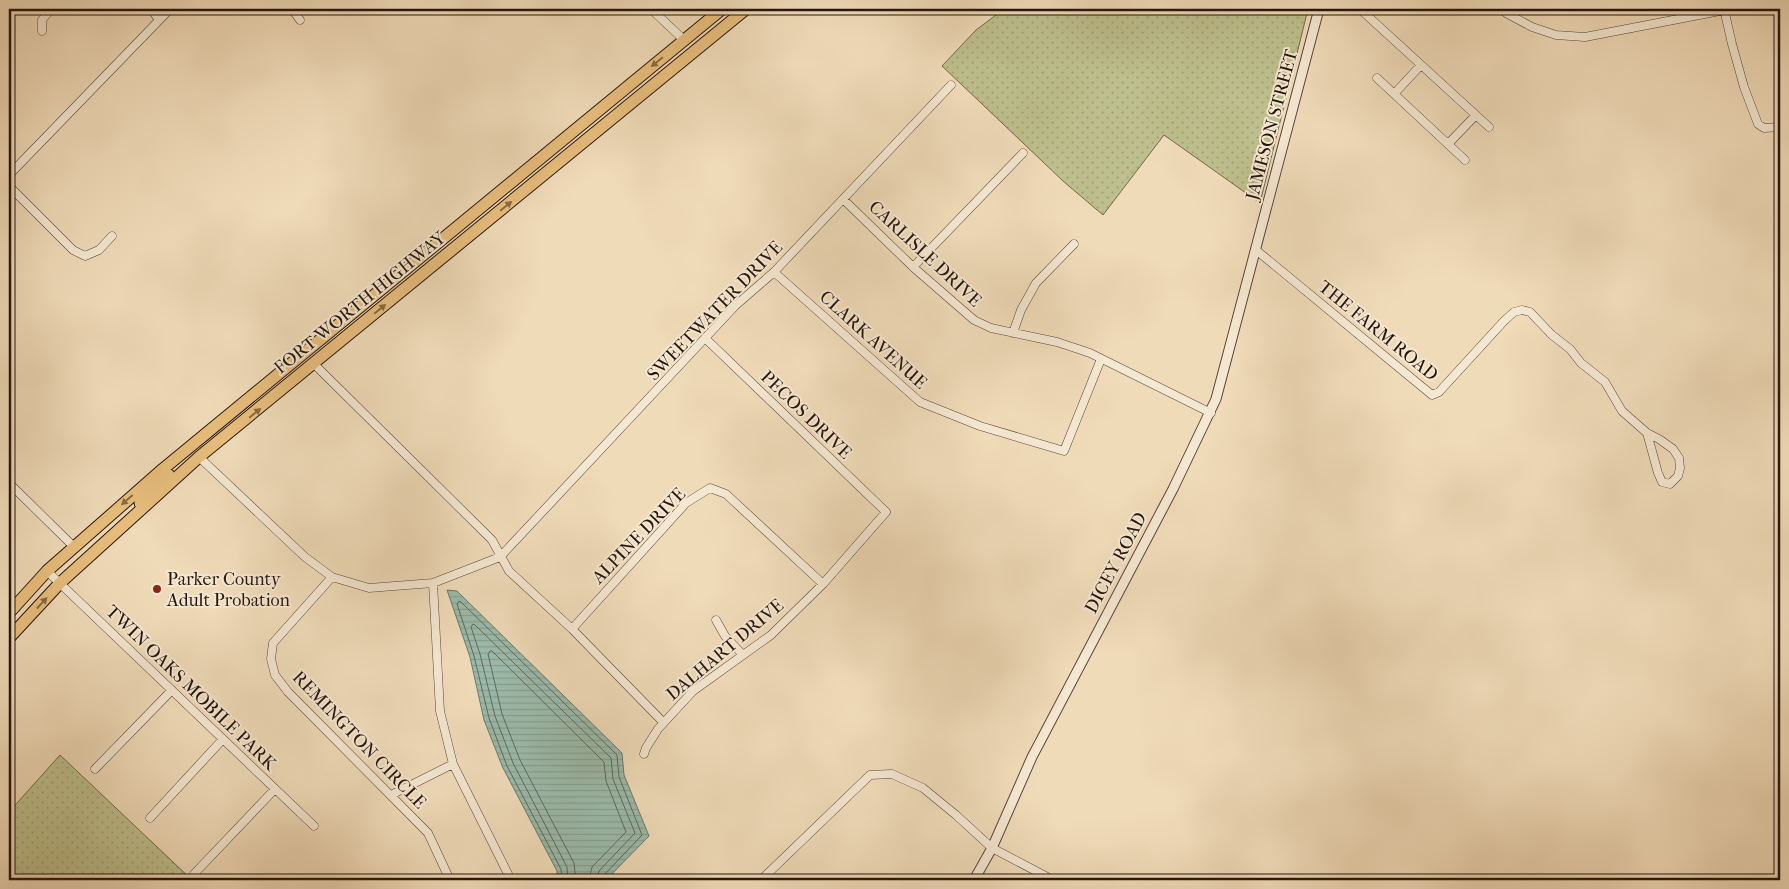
<svg xmlns="http://www.w3.org/2000/svg" width="1789" height="889" font-family="'IM FELL French Canon',serif">
<defs>
<pattern id="grass-dots" width="8" height="8" patternUnits="userSpaceOnUse" patternTransform="scale(1.25)"><rect width="8" height="8" fill="#bdbf8c"/><path d="M2 2h.1M6 6h.1" fill="none" stroke="#a2a378" stroke-width="1.8" stroke-linecap="round"/></pattern>
<pattern id="water-rules" width="6" height="5" patternUnits="userSpaceOnUse" patternTransform="scale(1.25)"><rect width="6" height="5" fill="#9bbbab"/><path d="M0 2.5h6" fill="none" stroke="#85a092"/></pattern>
</defs>
<rect width="100%" height="100%" fill="#f0dbb9"/>
<filter id="stains"><feTurbulence type="fractalNoise" baseFrequency=".004" numOctaves="4"/><feColorMatrix values="0 0 0 0 .2 0 0 0 0 .09 0 0 0 0 .02 0 0 0 .5 -.17"/></filter>
<radialGradient id="worn" r=".72"><stop offset=".6" stop-color="#630" stop-opacity="0"/><stop offset="1" stop-color="#630" stop-opacity=".3"/></radialGradient>
<!-- grass -->
<path fill="url(#grass-dots)" stroke="#726a4c" d="M 1004,9 L 1308,9 L 1260,203 L 1164,135 L 1103,215 L 1063,181 L 942,66 L 976,30 Z
M 60,755 L 192,880 L 9,880 L 9,812 Z"/>
<!-- water -->
<path fill="url(#water-rules)" stroke="#6c796b" d="M 447,590 L 457,591 L 622,753 L 624,775 L 649,836 L 606,880 L 557,880 L 557,871 L 503,768 L 484,720 L 470,657 Z"/>
<g fill="none" stroke-linecap="round" stroke-linejoin="round">
<!-- shore -->
<path stroke="#60685c" stroke-width="1" d="M 562,880 L 561,869 L 507,766 L 489,718 L 474,656 L 457,604 L 459,601 L 461,602 L 617,755 L 619,777 L 642,835 L 604,875 L 603,880
M 568,880 L 567,867 L 513,763 L 495,716 L 480,654 L 471,627 L 473,624 L 475,625 L 611,758 L 613,779 L 635,833 L 599,871 L 596,880
M 576,880 L 574,863 L 520,760 L 502,714 L 488,654 L 490,651 L 492,651 L 604,762 L 606,781 L 626,832 L 592,867 L 589,880"/>
<defs>
<path id="minor" d="M 151,9 L 159,20
M 292,9 L 300,20
M 651,9 L 684,40
M 1360,9 L 1489,127
M 1501,9 L 1506,13 L 1532,27 L 1556,35 L 1585,37 L 1725,10
M 1724,9 L 1732,44 L 1744,87 L 1758,124 L 1764,128 L 1780,127
M 42,31 L 42,20 L 51,9
M 1377,78 L 1465,160
M 1394,94 L 1421,65
M 1448,144 L 1476,115
M 9,175 L 170,9
M 9,186 L 73,250 L 85,256 L 99,250 L 112,236
M 844,200 L 913,267 L 974,320 L 991,328 L 1057,342 L 1090,353 L 1211,413
M 1256,250 L 1432,395 L 1439,392 L 1504,321 L 1514,312 L 1522,310 L 1530,312 L 1552,335 L 1570,349 L 1581,363 L 1605,382 L 1622,411 L 1647,433 L 1659,439 L 1673,449 L 1679,458 L 1680,468 L 1678,476 L 1670,484 L 1662,482 L 1658,473 L 1647,433
M 913,267 L 1023,153
M 774,272 L 920,402 L 980,426 L 1064,451 L 1101,359
M 1013,333 L 1021,310 L 1036,283 L 1074,244
M 314,364 L 492,540 L 509,571 L 572,629 L 663,722
M 199,457 L 305,557 L 332,577 L 369,588 L 433,583 L 500,557 L 736,305 L 774,272 L 951,85
M 9,483 L 74,547
M 47,571 L 314,826
M 332,577 L 273,643 L 271,659 L 275,675 L 288,692 L 428,833 L 450,880
M 433,583 L 440,711 L 453,764 L 511,880
M 716,620 L 725,636 L 743,655
M 572,629 L 686,503 L 710,488 L 726,494 L 823,584
M 644,754 L 646,748 L 658,729 L 693,691 L 771,635 L 823,584 L 886,512 L 706,339
M 95,769 L 172,690
M 391,795 L 453,764
M 150,818 L 223,739
M 194,874 L 275,789
M 761,880 L 870,775 L 892,774 L 923,788 L 956,815 L 992,848 L 1053,880"/>
<path id="tertiary" d="M 974,880 L 992,848 L 1032,757 L 1173,489 L 1216,399 L 1319,9"/>
<path id="primary" d="M 140,503 L 151,490 L 169,475
M 9,613 L 47,571 L 163,469 L 722,9
M 9,638 L 60,583 L 199,457 L 746,9"/>
</defs>
<!-- minor casing -->
<use href="#minor" stroke="#584637" stroke-width="9"/>
<!-- tertiary casing -->
<use href="#tertiary" stroke="#584637" stroke-width="11"/>
<!-- primary casing -->
<use href="#primary" stroke="#26150c" stroke-width="13"/>
<!-- minor -->
<use href="#minor" stroke="#f5e8d2" stroke-width="8"/>
<!-- tertiary -->
<use href="#tertiary" stroke="#f5e8d2" stroke-width="9"/>
<!-- primary -->
<use href="#primary" stroke="#e8be7c" stroke-width="11"/>
</g>
<!-- one-way arrows -->
<defs><path id="oneway-solid" d="M-6-.8H1V-3.2L6.5 0L1 3.2V.8H-6Z" transform="scale(1.25)"/></defs>
<g fill="#876a44">
<use href="#oneway-solid" transform="translate(657 62) rotate(141)"/>
<use href="#oneway-solid" transform="translate(506 206) rotate(-39)"/>
<use href="#oneway-solid" transform="translate(380 309) rotate(-39)"/>
<use href="#oneway-solid" transform="translate(255 413) rotate(-39)"/>
<use href="#oneway-solid" transform="translate(127 500) rotate(139)"/>
<use href="#oneway-solid" transform="translate(42 603) rotate(-47)"/>
</g>
<!-- markers -->
<circle fill="#8f2418" stroke="#f5e8d2" stroke-width="2" cx="157" cy="589" r="5"/>
<g text-anchor="middle" dominant-baseline="central" stroke-width="4" stroke-linejoin="round" paint-order="stroke">
<!-- street labels -->
<g font-size="18" fill="#26150c" stroke="#f5e8d2">
<text transform="translate(1272 125) rotate(-75)">JAMESON STREET</text>
<text transform="translate(925 254) rotate(43)">CARLISLE DRIVE</text>
<text transform="translate(360 303) rotate(-39)">FORT WORTH HIGHWAY</text>
<text transform="translate(715 311) rotate(-46)">SWEETWATER DRIVE</text>
<text transform="translate(1378 331) rotate(39)">THE FARM ROAD</text>
<text transform="translate(873 340) rotate(42)">CLARK AVENUE</text>
<text transform="translate(806 415) rotate(44)">PECOS DRIVE</text>
<text transform="translate(639 536) rotate(-46)">ALPINE DRIVE</text>
<text transform="translate(1116 563) rotate(-62)">DICEY ROAD</text>
<text transform="translate(725 650) rotate(-40)">DALHART DRIVE</text>
<text transform="translate(191 688) rotate(44)">TWIN OAKS MOBILE PARK</text>
<text transform="translate(359 740) rotate(46)">REMINGTON CIRCLE</text>
</g>
<!-- poi labels -->
<g font-size="18" fill="#26150c" stroke="#f5e8d2" text-anchor="start">
<text x="167" y="579">Parker County<tspan x="167" dy="21">Adult Probation</tspan></text>
</g>
</g>
<!-- margin -->
<rect width="1789" height="889" fill="none" stroke="#f0dbb9" stroke-width="30"/>
<rect x="10" y="10" width="1769" height="869" fill="none" stroke="#26150c" stroke-width="2.5"/>
<rect x="15" y="15" width="1759" height="859" fill="none" stroke="#26150c"/>
<rect width="100%" height="100%" filter="url(#stains)"/>
<rect width="100%" height="100%" fill="url(#worn)"/>
</svg>
